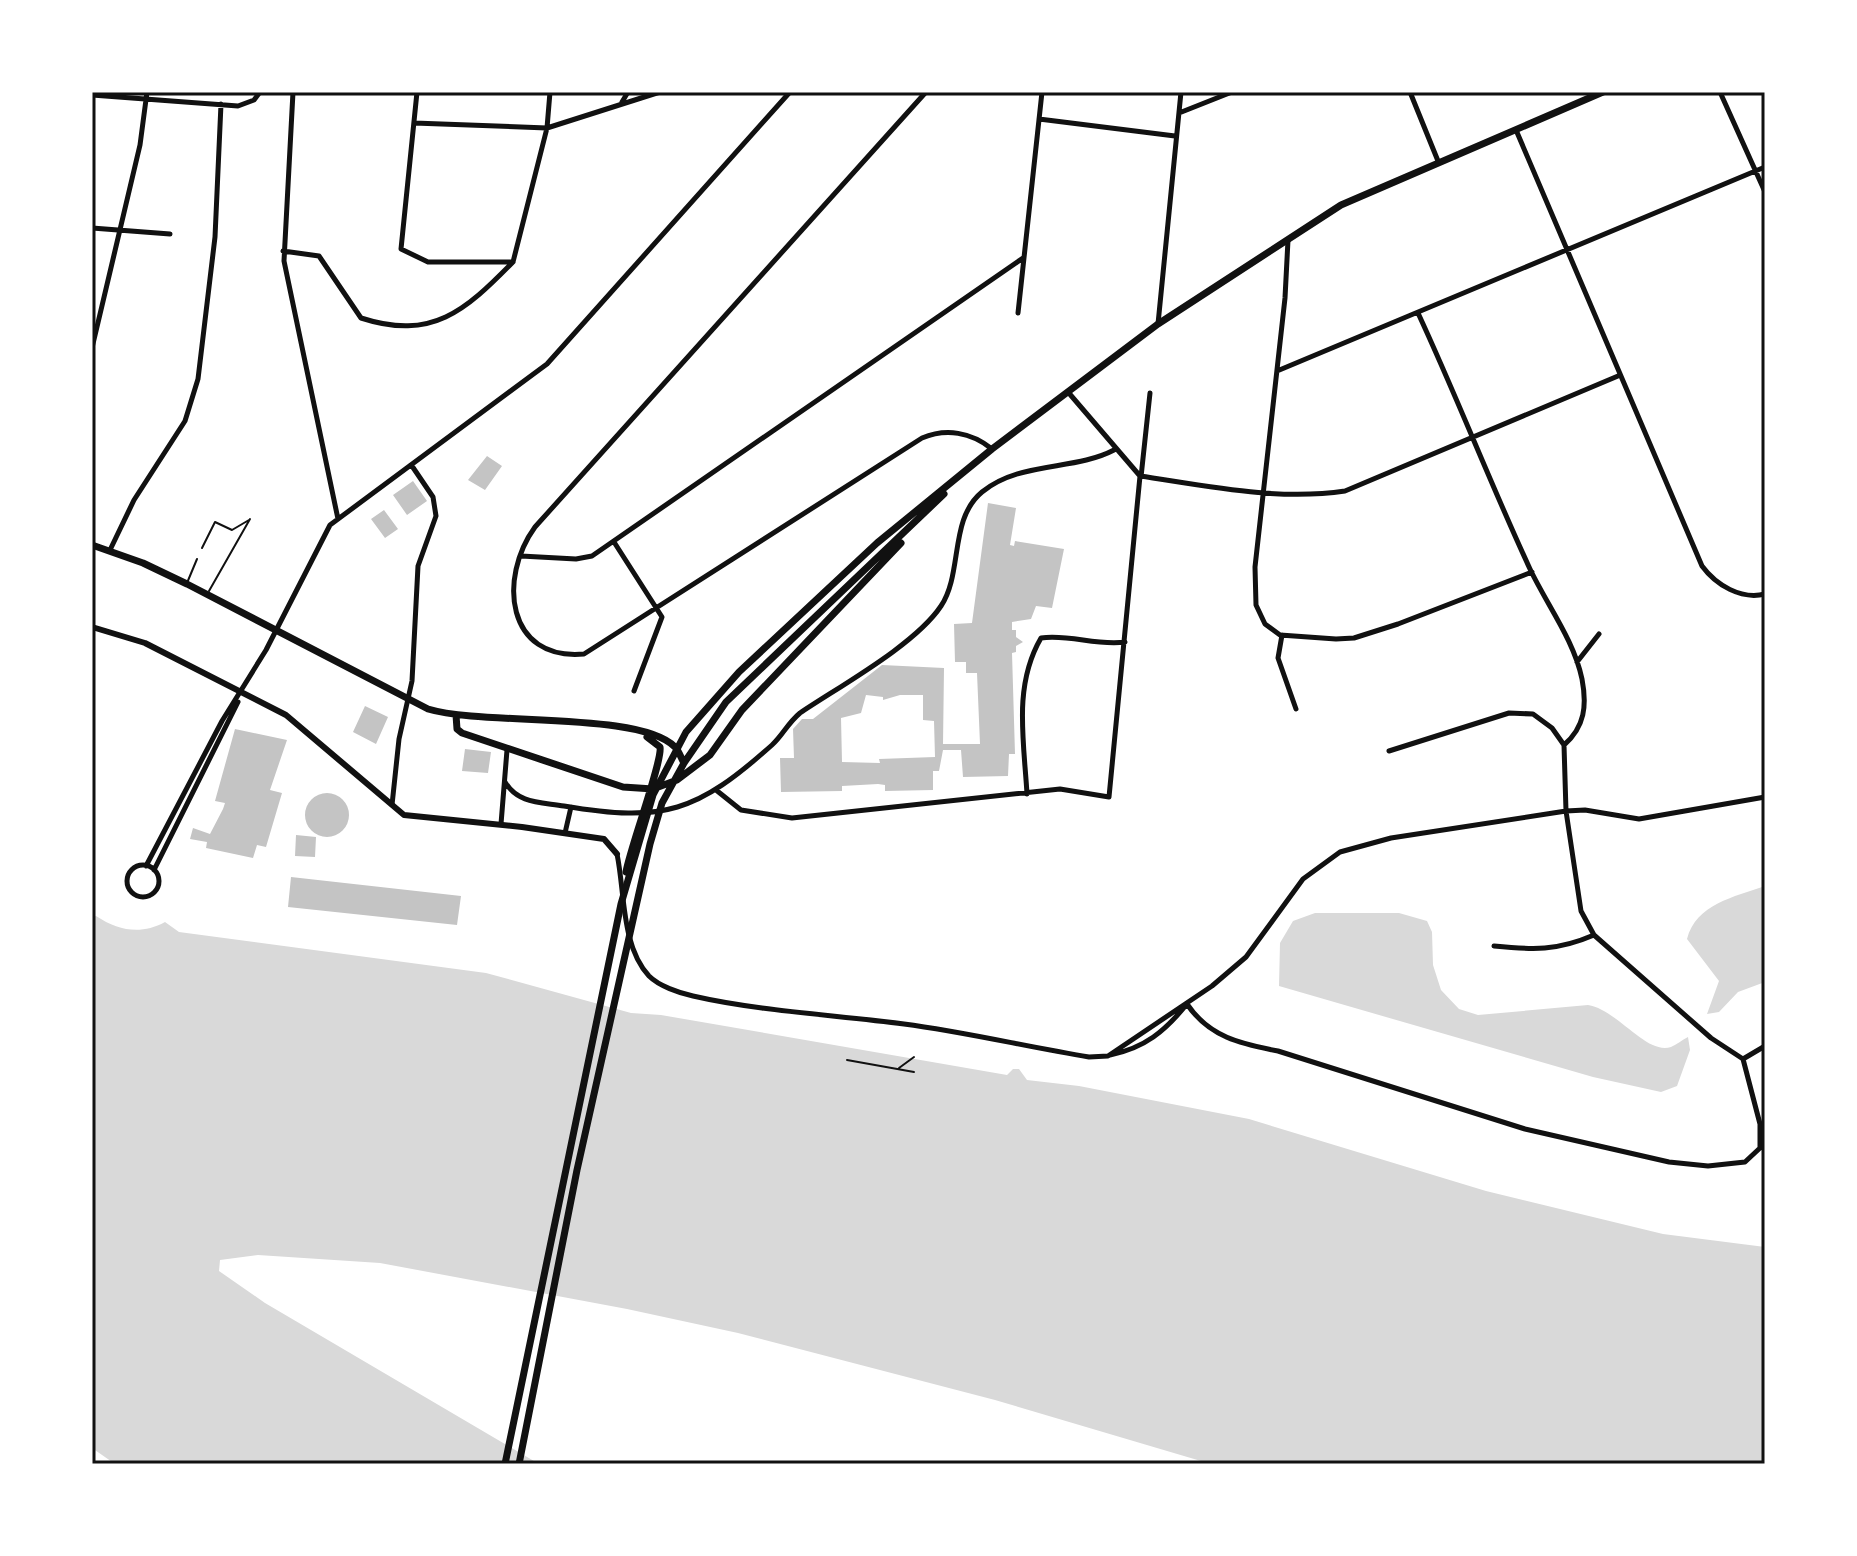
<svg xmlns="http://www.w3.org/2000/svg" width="1857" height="1556" font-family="Cabin,sans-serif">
<rect width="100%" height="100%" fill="#fff"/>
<!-- water -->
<path fill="#d9d9d9" d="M 1765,886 L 1765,982 L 1738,992 L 1719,1012 L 1707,1014 L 1719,981 L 1687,939 C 1696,904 1734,897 1765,886 Z
M 1315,913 L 1399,913 L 1427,921 L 1432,932 L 1433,965 L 1441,990 L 1459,1009 L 1478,1015 L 1588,1005 C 1618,1010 1646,1055 1671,1047 C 1676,1045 1682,1040 1688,1037 L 1690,1050 L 1677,1086 L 1661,1092 L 1593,1077 L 1279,986 L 1280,943 L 1293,921 Z
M 96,916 C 119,931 141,935 165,922 L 179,932 L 486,973 L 631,1013 L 661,1015 L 1007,1075 L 1013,1069 L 1019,1069 L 1027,1080 L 1079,1086 L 1249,1119 L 1486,1191 L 1663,1234 L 1765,1247 L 1765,1464 L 1211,1464 L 995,1400 L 738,1333 L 627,1309 L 380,1263 L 258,1255 L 220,1260 L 219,1271 L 265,1303 L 539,1464 L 115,1464 L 92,1448 L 92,917 Z"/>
<!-- building -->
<path fill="#c4c4c4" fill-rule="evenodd" d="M 487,456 L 502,466 L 485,490 L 468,480 Z
M 413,481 L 427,501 L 407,515 L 393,495 Z
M 988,503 L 1016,508 L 1010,545 L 1014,546 L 1015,541 L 1064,549 L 1052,608 L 1036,606 L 1031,619 L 1012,622 L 1012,630 L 1016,630 L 1016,637 L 1023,642 L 1016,646 L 1016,652 L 1012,653 L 1015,754 L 1009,754 L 1008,776 L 963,777 L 961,750 L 943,750 L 939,771 L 933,771 L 933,790 L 885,791 L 885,785 L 878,784 L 842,786 L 842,791 L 781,792 L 780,758 L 794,758 L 793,729 L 802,719 L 813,719 L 882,665 L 944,668 L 943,744 L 980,744 L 977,673 L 966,673 L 966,662 L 955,662 L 954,624 L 972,623 ZM 866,695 L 883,697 L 883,700 L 900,695 L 923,695 L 923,720 L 934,721 L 935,757 L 879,759 L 880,763 L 842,762 L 841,718 L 861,713 Z
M 384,510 L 398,529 L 385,538 L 371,519 Z
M 365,706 L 388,717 L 376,744 L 353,732 Z
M 235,729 L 287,740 L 270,790 L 282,793 L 266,847 L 257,845 L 253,858 L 206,848 L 207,842 L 190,839 L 193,828 L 210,834 L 223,809 L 225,803 L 215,801 Z
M 465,749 L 491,752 L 488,773 L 462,771 Z
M305 815a22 22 0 1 1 44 0a22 22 0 1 1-44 0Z
M 296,835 L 316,837 L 315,857 L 295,856 Z
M 291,877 L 461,896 L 457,925 L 288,907 Z"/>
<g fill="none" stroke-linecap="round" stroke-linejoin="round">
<!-- path -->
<path stroke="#111" stroke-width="2" d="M 847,1060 L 914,1072
M 899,1068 L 914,1057"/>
<!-- service -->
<path stroke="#111" stroke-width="2" d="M 202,548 L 215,522 L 232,530 L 249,520
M 187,583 L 197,559
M 209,591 L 250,519"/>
<!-- minor -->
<path stroke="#111" stroke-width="5" d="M 293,92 L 284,261 L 338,519
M 417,92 L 401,249 L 428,262 L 512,262
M 926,92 L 535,527 C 498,578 506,661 584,654 L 922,438 C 946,428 971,432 992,449
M 1410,92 L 1438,161
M 1720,92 L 1765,192
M 92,95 L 238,106 L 254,100 L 260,92
M 622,102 L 628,92
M 1179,113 L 1232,92
M 1039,119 L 1175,136
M 414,123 L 547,128 L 660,92
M 1516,130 L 1702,566 C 1716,585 1741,600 1765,594
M 92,228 L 170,234
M 1288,240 L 1285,298 L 1255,567 L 1256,605 L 1265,624 L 1280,635 L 1336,639 L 1354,638 L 1398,624 L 1532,572
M 283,251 L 319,256 L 361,318 C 432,341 465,311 513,262
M 513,262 L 547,128 L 550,92
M 1018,313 L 1042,92
M 1418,313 C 1457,397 1491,485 1530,569 C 1547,605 1574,640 1582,679 C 1587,705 1585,727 1564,745
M 1158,324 L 1181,92
M 92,348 L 140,145 L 147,92
M 1277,371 L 1765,167
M 1140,476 C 1207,486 1278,501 1345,491 L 1618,376
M 1141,477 L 1150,393
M 614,542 L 662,617 L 634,691
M 110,550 L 134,500 L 185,421 L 198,379 L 215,237 L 221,104
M 521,556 L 576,559 L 592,556 L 1023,258
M 1282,635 L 1278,658 L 1296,709
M 1577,662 L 1599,634
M 1389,751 L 1509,713 L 1533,714 L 1552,728 L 1564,745 L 1566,811 L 1581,911 L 1594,935 L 1711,1038 L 1743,1059 L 1760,1124 L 1760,1148
M 505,782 C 518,804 541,802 564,806 C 664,823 697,812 772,745 C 783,735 787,724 800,713 C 840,686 915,645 941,606 C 963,573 949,519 982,492 C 1020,461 1074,471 1114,450
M 716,790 L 741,810 L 792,818 L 1060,789 L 1109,797 L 1140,476 L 1068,392
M 1027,794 C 1024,741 1013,686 1041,638 C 1070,634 1096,646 1125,642
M 392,805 L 399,739 L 412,681 L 418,566 L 436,516 L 433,497 L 412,466
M 501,824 L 507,750
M 565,833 L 571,807
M 617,854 C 625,892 621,946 649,976 C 659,986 679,993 693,996 C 758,1011 836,1015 904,1024 C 966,1032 1027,1047 1089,1057 L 1108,1056 L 1212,986 L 1246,957 L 1303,879 L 1340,852 L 1391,838 L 1566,811 L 1585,810 L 1639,819 L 1765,797
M127 881a16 16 0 1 1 32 0a16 16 0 1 1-32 0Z
M 146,866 L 222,721 L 266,650 L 330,525 L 547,364 L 790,92
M 154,870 L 238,702
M 1494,946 C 1533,950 1557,951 1594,935
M 1110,1055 C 1145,1048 1165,1031 1187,1004 C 1209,1037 1241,1044 1278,1051 L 1525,1129 L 1669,1162 L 1708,1166 L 1745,1162 L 1760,1148
M 1743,1059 L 1765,1046"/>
<!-- tertiary -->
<path stroke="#111" stroke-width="6" d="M 92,627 L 145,643 L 286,715 L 404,815 L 522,827 L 604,839 L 617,854"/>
<!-- primary -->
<path stroke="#111" stroke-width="7" d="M 92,545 L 143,563 L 187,584 L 428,709 C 484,726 640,711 675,747 C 679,751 681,758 684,763
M 456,715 L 457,729 L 462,733 L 623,787 L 653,789 L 677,780 L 710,755 L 742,710 L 901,543
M 626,872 C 630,848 663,760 660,747 L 647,737
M 505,1464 L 621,904 L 653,795 L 686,732 L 739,672 L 877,543 L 992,449 L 1158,324 L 1341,205 L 1603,92
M 519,1464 L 577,1170 L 650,844 L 662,803 L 684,763 L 726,702 L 944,494"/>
</g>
<!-- border -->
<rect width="1857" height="1556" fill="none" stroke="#ffffff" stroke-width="188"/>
<rect x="94" y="94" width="1669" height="1368" fill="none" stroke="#111" stroke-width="3"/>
</svg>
